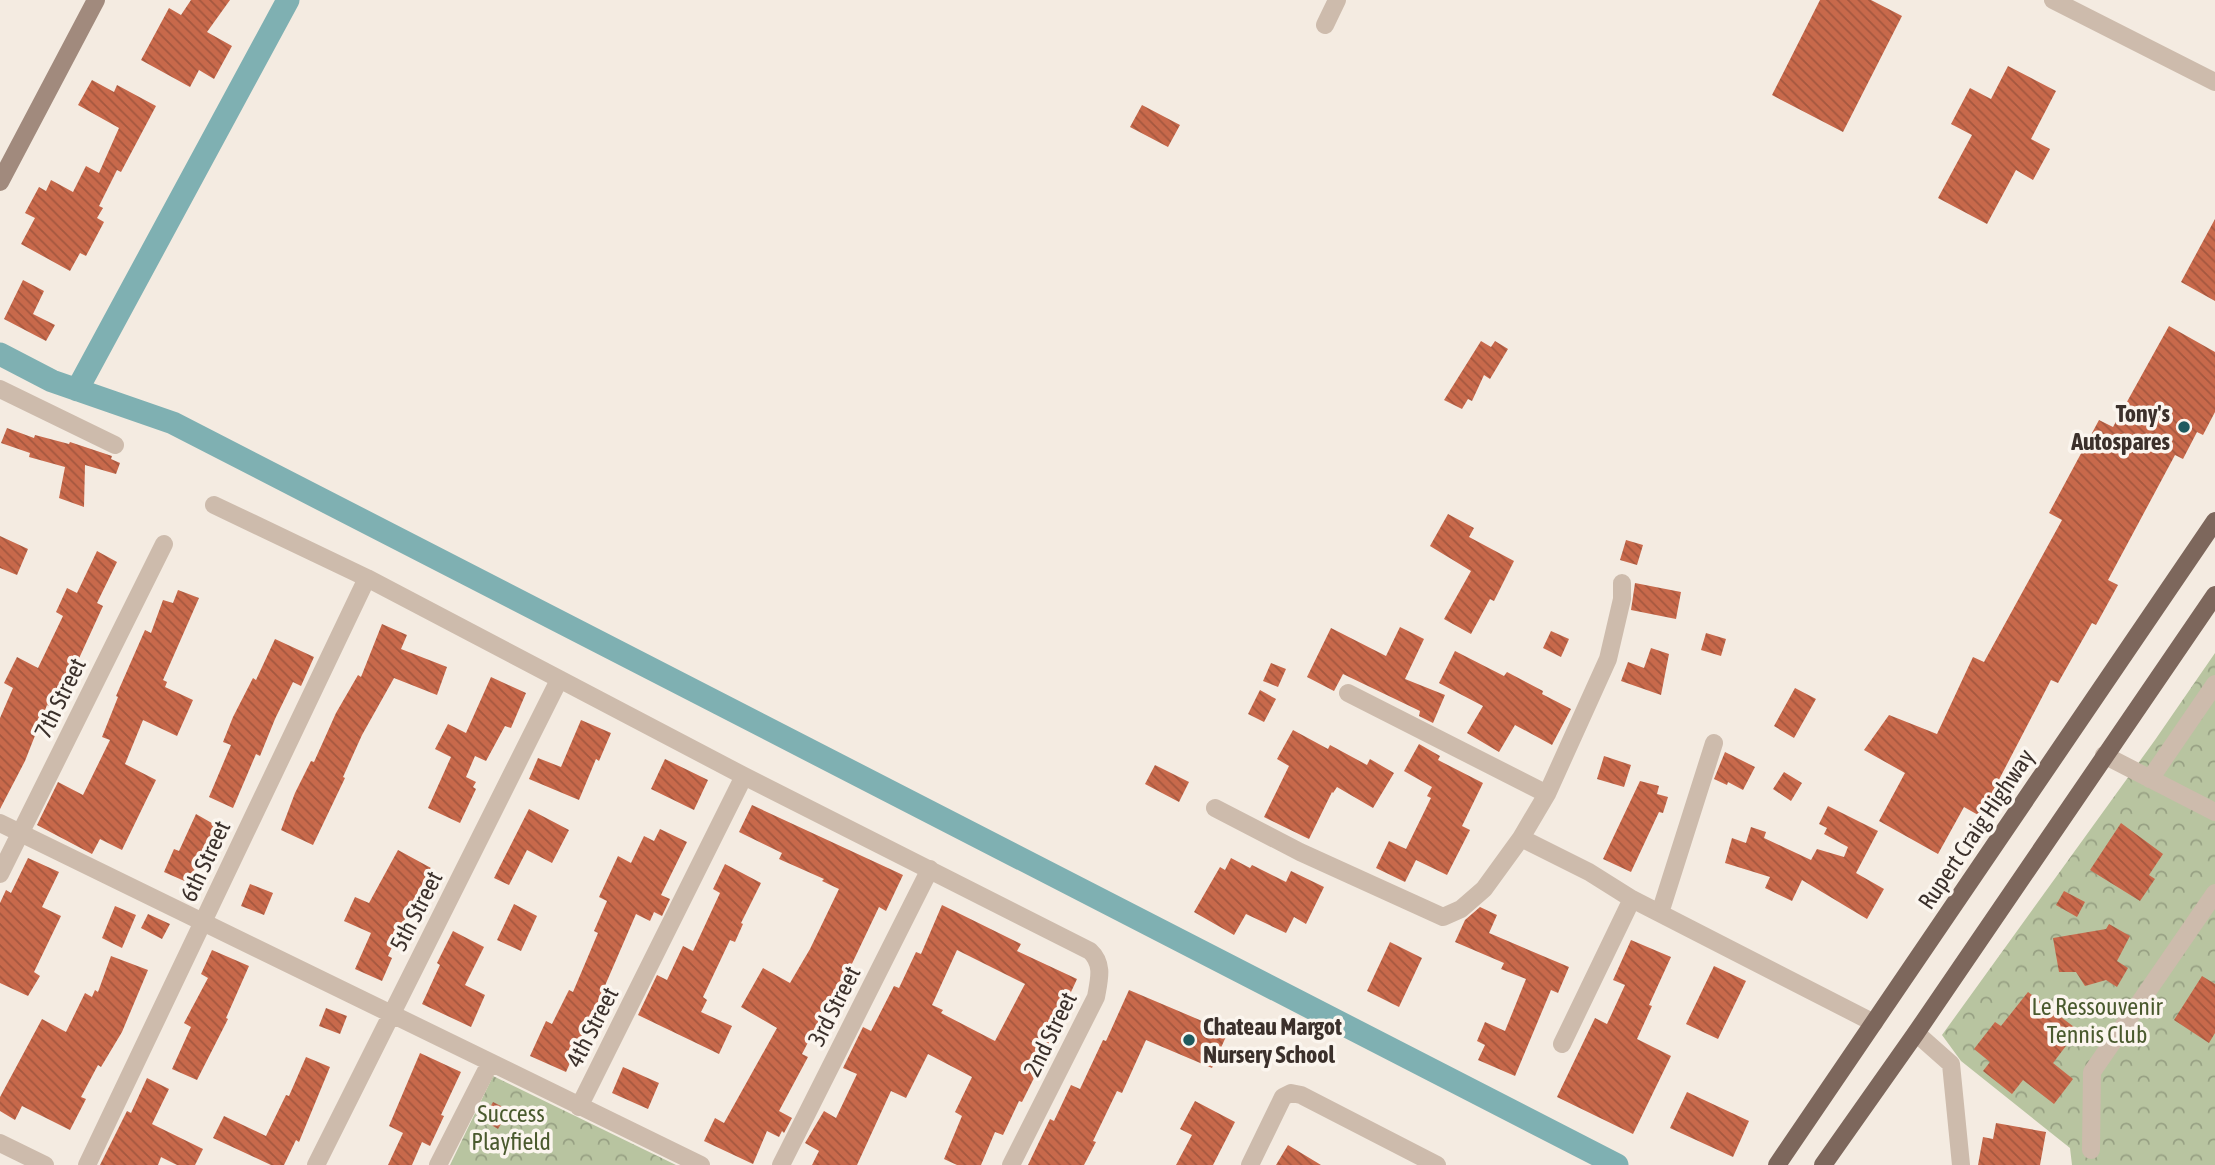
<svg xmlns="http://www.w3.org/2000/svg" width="2215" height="1165" font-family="'Asap Condensed',sans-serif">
<defs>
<pattern id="forest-crowns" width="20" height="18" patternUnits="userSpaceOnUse" patternTransform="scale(1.75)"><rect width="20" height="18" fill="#b8c4a0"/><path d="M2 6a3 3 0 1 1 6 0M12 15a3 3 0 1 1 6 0" fill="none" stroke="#97a083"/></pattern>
<pattern id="building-back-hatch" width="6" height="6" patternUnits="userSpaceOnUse" patternTransform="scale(1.75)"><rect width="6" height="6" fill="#c8694b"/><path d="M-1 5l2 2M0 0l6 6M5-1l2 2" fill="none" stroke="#a4573f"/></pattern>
</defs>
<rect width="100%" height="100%" fill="#f4ebe1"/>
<!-- forest -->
<path fill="url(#forest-crowns)" d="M 2215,653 L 2215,1165 L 2072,1165 L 2070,1148 L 1961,1061 L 1942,1035 L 2155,740 Z
M 493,1076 L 676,1165 L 450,1165 Z"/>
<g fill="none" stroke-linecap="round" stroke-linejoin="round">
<!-- canal -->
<path stroke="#7fb0b2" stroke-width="23" d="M 0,354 L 52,381 L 173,423 L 1617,1165
M 77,390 L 288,0"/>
</g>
<!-- building -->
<path fill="url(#building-back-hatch)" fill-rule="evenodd" d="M 191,0 L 230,0 L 207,32 L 232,46 L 214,79 L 199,70 L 190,87 L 141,60 L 169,8 L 181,15 Z
M 1820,0 L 1871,0 L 1902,16 L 1843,132 L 1772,95 Z
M 2008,66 L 2056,91 L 2031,139 L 2050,149 L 2033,180 L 2016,170 L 1987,224 L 1938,198 L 1972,135 L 1951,124 L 1970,88 L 1991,99 Z
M 92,80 L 114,92 L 117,85 L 156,106 L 121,172 L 117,170 L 99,206 L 103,208 L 97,218 L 104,222 L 86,256 L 80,253 L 70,271 L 21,244 L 35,218 L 25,213 L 39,187 L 46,191 L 51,180 L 73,192 L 86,166 L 99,173 L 119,128 L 78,105 Z
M 1142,105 L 1180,125 L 1168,147 L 1130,127 Z
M 2215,219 L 2215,301 L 2181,282 Z
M 23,280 L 44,291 L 33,314 L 55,325 L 46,341 L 4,319 Z
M 2169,326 L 2215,352 L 2215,412 L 2203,435 L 2197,432 L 2183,459 L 2175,455 L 2108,580 L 2118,585 L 2096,625 L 2092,623 L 2058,683 L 2051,680 L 1980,816 L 1964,807 L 1938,854 L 1879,821 L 1905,773 L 1864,750 L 1889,715 L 1937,734 L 1973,657 L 1984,662 L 2062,520 L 2049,513 L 2099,420 L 2113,427 Z
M 1481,341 L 1491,347 L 1495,341 L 1508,349 L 1490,379 L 1484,375 L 1472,401 L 1468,399 L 1462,409 L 1444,400 Z
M 7,428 L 34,438 L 35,435 L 69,444 L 70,442 L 112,456 L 111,459 L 120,463 L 116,474 L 85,465 L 84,507 L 59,498 L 65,467 L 29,457 L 30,453 L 1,443 Z
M 1448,514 L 1474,528 L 1469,537 L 1514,561 L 1494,601 L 1490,599 L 1471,634 L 1444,619 L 1471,571 L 1430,546 Z
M 0,536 L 28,549 L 17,575 L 0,568 Z
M 1626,540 L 1643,545 L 1637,565 L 1620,560 Z
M 97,551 L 117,562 L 97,603 L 103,606 L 59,702 L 53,699 L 49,706 L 47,705 L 25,761 L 0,809 L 0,718 L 13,688 L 4,683 L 17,657 L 38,668 L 63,616 L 56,612 L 67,588 L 77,593 Z
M 1635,583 L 1681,592 L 1676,619 L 1631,610 Z
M 178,590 L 199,598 L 163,680 L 167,682 L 165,687 L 193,700 L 177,736 L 143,720 L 125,764 L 156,780 L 122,850 L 100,839 L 92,854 L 37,825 L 58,782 L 83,795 L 110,740 L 102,737 L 118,697 L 116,696 L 145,630 L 151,633 L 163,600 L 173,603 Z
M 382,624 L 407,635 L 401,649 L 447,667 L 437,695 L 394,678 L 362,735 L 343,777 L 345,778 L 313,845 L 281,830 L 295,793 L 311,761 L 314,762 L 336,713 L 358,675 L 361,677 Z
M 1400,627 L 1424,639 L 1405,679 L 1445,695 L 1433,723 L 1419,716 L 1420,711 L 1343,674 L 1334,691 L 1307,677 L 1331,628 L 1386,656 Z
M 1551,631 L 1569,639 L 1561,657 L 1543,648 Z
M 1706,633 L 1726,639 L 1721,656 L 1701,650 Z
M 275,639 L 314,657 L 301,686 L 293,682 L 275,719 L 260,756 L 256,754 L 233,808 L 209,797 L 231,745 L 223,742 L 233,717 L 253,678 L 256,680 Z
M 1651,648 L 1669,654 L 1661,695 L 1621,681 L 1628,662 L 1644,668 Z
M 1455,651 L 1504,676 L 1507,672 L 1543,691 L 1542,694 L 1571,709 L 1552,745 L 1515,725 L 1499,752 L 1467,733 L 1483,706 L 1439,683 Z
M 1271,663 L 1286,669 L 1278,687 L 1263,681 Z
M 491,677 L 526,693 L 511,728 L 505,726 L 486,761 L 475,756 L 466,777 L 476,782 L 473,787 L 476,789 L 460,823 L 428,808 L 451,757 L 435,749 L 448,724 L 466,733 Z
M 1795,688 L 1816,699 L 1794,738 L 1774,726 Z
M 1260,690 L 1276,699 L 1264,722 L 1248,714 Z
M 581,720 L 611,733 L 599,761 L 596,759 L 579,800 L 529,779 L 538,758 L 561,767 Z
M 1293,730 L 1328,749 L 1330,745 L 1367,765 L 1370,759 L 1394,773 L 1373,808 L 1337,787 L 1333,793 L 1332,792 L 1309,839 L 1264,817 L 1289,766 L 1277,759 Z
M 1419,744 L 1440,756 L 1438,760 L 1483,783 L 1462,826 L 1470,830 L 1447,875 L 1416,860 L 1405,882 L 1376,868 L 1389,841 L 1406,849 L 1431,798 L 1427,796 L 1432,787 L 1404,771 Z
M 1725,752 L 1755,767 L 1743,790 L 1728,782 L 1727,785 L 1714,779 Z
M 1604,756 L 1631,765 L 1624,787 L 1597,779 Z
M 665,759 L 708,780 L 694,810 L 651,789 Z
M 1155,765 L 1189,782 L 1179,802 L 1145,784 Z
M 1784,772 L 1802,783 L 1791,801 L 1773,789 Z
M 1640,781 L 1659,786 L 1657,794 L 1668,797 L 1663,813 L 1659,812 L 1631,872 L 1603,859 Z
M 752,805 L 903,875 L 886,911 L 879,907 L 849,970 L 852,972 L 839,997 L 833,994 L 802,1054 L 808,1057 L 779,1111 L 792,1118 L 784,1133 L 782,1131 L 779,1137 L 767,1131 L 753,1164 L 704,1141 L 715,1118 L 724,1123 L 777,1028 L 741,1007 L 763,968 L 790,983 L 810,949 L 839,889 L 822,881 L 824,879 L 779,859 L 782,853 L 739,832 Z
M 1828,806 L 1878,831 L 1856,873 L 1884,889 L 1867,919 L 1802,880 L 1792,901 L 1765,888 L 1770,877 L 1725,863 L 1732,838 L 1746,843 L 1751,827 L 1766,832 L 1764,838 L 1811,860 L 1817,849 L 1844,857 L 1848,847 L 1824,834 L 1827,828 L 1819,824 Z
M 529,809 L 569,830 L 552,863 L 527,850 L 509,885 L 494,878 Z
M 196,814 L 224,830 L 217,846 L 207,841 L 189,883 L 164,872 L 174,849 L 179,851 Z
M 2121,823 L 2163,854 L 2149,875 L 2155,879 L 2140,901 L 2090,870 Z
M 660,829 L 687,842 L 661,895 L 670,899 L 662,916 L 654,912 L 650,921 L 636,914 L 597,1004 L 606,1009 L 595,1031 L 586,1027 L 566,1072 L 530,1056 L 546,1021 L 552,1024 L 569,990 L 573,992 L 598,933 L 594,931 L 607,901 L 599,897 L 618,856 L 631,863 L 644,836 L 654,841 Z
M 398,850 L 431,868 L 415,897 L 388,956 L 392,958 L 382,981 L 355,969 L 371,933 L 344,921 L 355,897 L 369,903 Z
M 28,858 L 59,872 L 42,907 L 61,916 L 34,972 L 40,976 L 28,996 L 0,983 L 0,903 L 6,890 L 11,893 Z
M 1231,858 L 1250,868 L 1252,865 L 1286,882 L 1291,871 L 1324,887 L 1306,924 L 1294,917 L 1286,933 L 1246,914 L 1234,935 L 1194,912 L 1220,867 L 1225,870 Z
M 725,864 L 761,883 L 741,923 L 743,924 L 735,942 L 730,940 L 703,997 L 707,1000 L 701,1012 L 732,1026 L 719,1054 L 638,1015 L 657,975 L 667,980 L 683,946 L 693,951 L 720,893 L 713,889 Z
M 250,884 L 273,893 L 264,915 L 241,906 Z
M 2064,891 L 2085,902 L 2077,917 L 2056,905 Z
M 514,904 L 537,916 L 521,951 L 497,940 Z
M 942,905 L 1021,944 L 1017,951 L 1077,979 L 1054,1029 L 1057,1031 L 1041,1064 L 1022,1102 L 1019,1101 L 1003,1135 L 995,1132 L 981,1165 L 957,1165 L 944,1159 L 962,1116 L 955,1112 L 972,1077 L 928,1054 L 906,1098 L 891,1091 L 857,1165 L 812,1165 L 819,1151 L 805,1143 L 824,1111 L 836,1118 L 857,1074 L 843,1068 L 863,1027 L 871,1031 L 894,986 L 899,988 L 916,952 L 921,954 ZM 957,950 L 1025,984 L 995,1041 L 941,1013 L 943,1010 L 932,1005 Z
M 115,906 L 136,915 L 122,948 L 102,938 Z
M 1480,907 L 1497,915 L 1489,933 L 1569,967 L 1558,993 L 1551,990 L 1515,1076 L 1478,1060 L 1485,1045 L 1477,1041 L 1485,1022 L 1505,1031 L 1526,979 L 1501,969 L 1504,963 L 1455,942 L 1465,920 Z
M 148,914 L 170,924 L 162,939 L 141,928 Z
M 2109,924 L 2130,936 L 2117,961 L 2128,968 L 2117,987 L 2106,980 L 2085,986 L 2076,972 L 2059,972 L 2053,938 L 2106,929 Z
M 453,931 L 484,947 L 465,985 L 485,995 L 471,1027 L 422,1004 L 440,965 L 437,963 Z
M 1631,940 L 1671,957 L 1649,1005 L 1652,1006 L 1637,1039 L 1671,1056 L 1633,1134 L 1557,1097 L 1595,1018 L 1607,1024 L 1625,985 L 1613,980 Z
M 1390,942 L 1422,958 L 1399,1007 L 1367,991 Z
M 212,950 L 249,966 L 226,1018 L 228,1019 L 197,1080 L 172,1069 L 191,1027 L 184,1023 L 208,978 L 201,974 Z
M 111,956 L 148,970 L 122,1032 L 101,1067 L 98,1065 L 81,1097 L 86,1099 L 70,1130 L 22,1106 L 15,1120 L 0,1111 L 0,1097 L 42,1019 L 66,1032 L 85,993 L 92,997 L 95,990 L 98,992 Z
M 1714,966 L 1746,981 L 1718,1039 L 1686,1024 Z
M 2202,976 L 2215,984 L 2215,1033 L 2209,1043 L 2174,1020 Z
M 1129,990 L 1228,1032 L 1212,1068 L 1146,1040 L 1122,1093 L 1117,1091 L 1093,1141 L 1096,1142 L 1084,1165 L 1028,1165 L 1050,1119 L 1054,1121 L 1071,1085 L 1080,1089 L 1103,1040 L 1106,1041 Z
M 2028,992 L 2078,1030 L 2053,1063 L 2073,1079 L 2054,1104 L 2023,1080 L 2012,1094 L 1983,1071 L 1990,1062 L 1974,1049 L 1995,1022 L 2001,1026 Z
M 326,1008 L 347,1016 L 340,1034 L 319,1026 Z
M 420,1053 L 461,1072 L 441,1115 L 444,1116 L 430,1146 L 422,1142 L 412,1165 L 388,1165 L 403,1133 L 389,1126 Z
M 306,1057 L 330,1067 L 299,1142 L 296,1140 L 284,1165 L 271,1165 L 213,1138 L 224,1116 L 266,1136 L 286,1095 L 289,1096 Z
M 623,1067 L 659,1083 L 648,1109 L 612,1093 Z
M 147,1078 L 169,1089 L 152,1124 L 203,1149 L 195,1165 L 177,1165 L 161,1157 L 158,1165 L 100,1165 L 127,1111 L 131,1113 Z
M 1687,1092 L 1749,1121 L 1733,1157 L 1670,1128 Z
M 1195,1101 L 1235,1122 L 1213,1165 L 1176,1165 L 1192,1135 L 1180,1129 Z
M 493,1102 L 509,1110 L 498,1129 L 483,1120 Z
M 1996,1123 L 2046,1132 L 2040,1165 L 1978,1165 L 1983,1137 L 1993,1139 Z
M 1288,1145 L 1321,1165 L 1276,1165 Z"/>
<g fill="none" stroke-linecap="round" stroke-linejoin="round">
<!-- minor -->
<path stroke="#cdbbac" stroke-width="18" d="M 2053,0 L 2215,82
M 1325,25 L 1337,0
M 0,389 L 115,445
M 214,505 L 367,578 L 744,776 L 1090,951 C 1104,964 1099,980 1096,997 L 1011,1165
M 1348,693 L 1547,794
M 2104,755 L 2215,812
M 2150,779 L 2215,684
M 1215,808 L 1300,852 L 1443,917 L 1461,909 L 1484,889 L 1521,838 L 1547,794 L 1608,659 L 1622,599 L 1622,583
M 0,823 L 701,1165
M 1521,838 L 1589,872 L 1632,899 L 1874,1023
M 0,874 L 164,544
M 1660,913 L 1714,743
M 1916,1033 L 1951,1064 L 1961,1165
M 1562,1044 L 1632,899
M 579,1107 L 744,776
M 0,1143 L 45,1165
M 2091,1150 L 2092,1072 L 2215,893
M 87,1165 L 367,578
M 316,1165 L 559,680
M 438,1165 L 490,1063
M 781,1165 L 930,869
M 1250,1165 L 1283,1097 L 1291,1093 L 1301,1095 L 1437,1165"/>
<!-- secondary -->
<path stroke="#a18a7d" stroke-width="18" d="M 0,182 L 96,0"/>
<!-- primary -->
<path stroke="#7d675c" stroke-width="18" d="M 1777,1165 L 2215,521
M 1823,1165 L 1916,1033 L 2215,595"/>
</g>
<!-- markers -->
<g fill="#1f5a5e" stroke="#fbf5ee" stroke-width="2.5">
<circle cx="2184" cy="427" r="7"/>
<circle cx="1189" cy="1040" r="7"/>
</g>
<g text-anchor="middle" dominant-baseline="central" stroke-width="7" stroke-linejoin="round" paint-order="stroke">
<!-- poi labels -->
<g font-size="24" font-weight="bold" fill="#3b302b" stroke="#fbf5ee" text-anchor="end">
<text x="2170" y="413">Tony's<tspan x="2170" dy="28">Autospares</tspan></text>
<text x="1203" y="1026" text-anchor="start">Chateau Margot<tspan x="1203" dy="28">Nursery School</tspan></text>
</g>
<!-- street labels -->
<g font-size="24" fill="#3b302b" stroke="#fbf5ee">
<text transform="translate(60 698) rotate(-64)">7th Street</text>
<text transform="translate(1976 829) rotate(-56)">Rupert Craig Highway</text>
<text transform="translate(205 861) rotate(-65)">6th Street</text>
<text transform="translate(416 911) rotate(-63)">5th Street</text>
<text transform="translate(834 1006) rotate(-63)">3rd Street</text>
<text transform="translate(592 1027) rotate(-63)">4th Street</text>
<text transform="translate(1050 1034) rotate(-64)">2nd Street</text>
</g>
<!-- park labels -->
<g font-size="24" fill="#4a5a2e" stroke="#fbf5ee">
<text x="2097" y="1006">Le Ressouvenir<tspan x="2097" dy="28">Tennis Club</tspan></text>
<text x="511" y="1113">Success<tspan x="511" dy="28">Playfield</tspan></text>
</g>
</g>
</svg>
